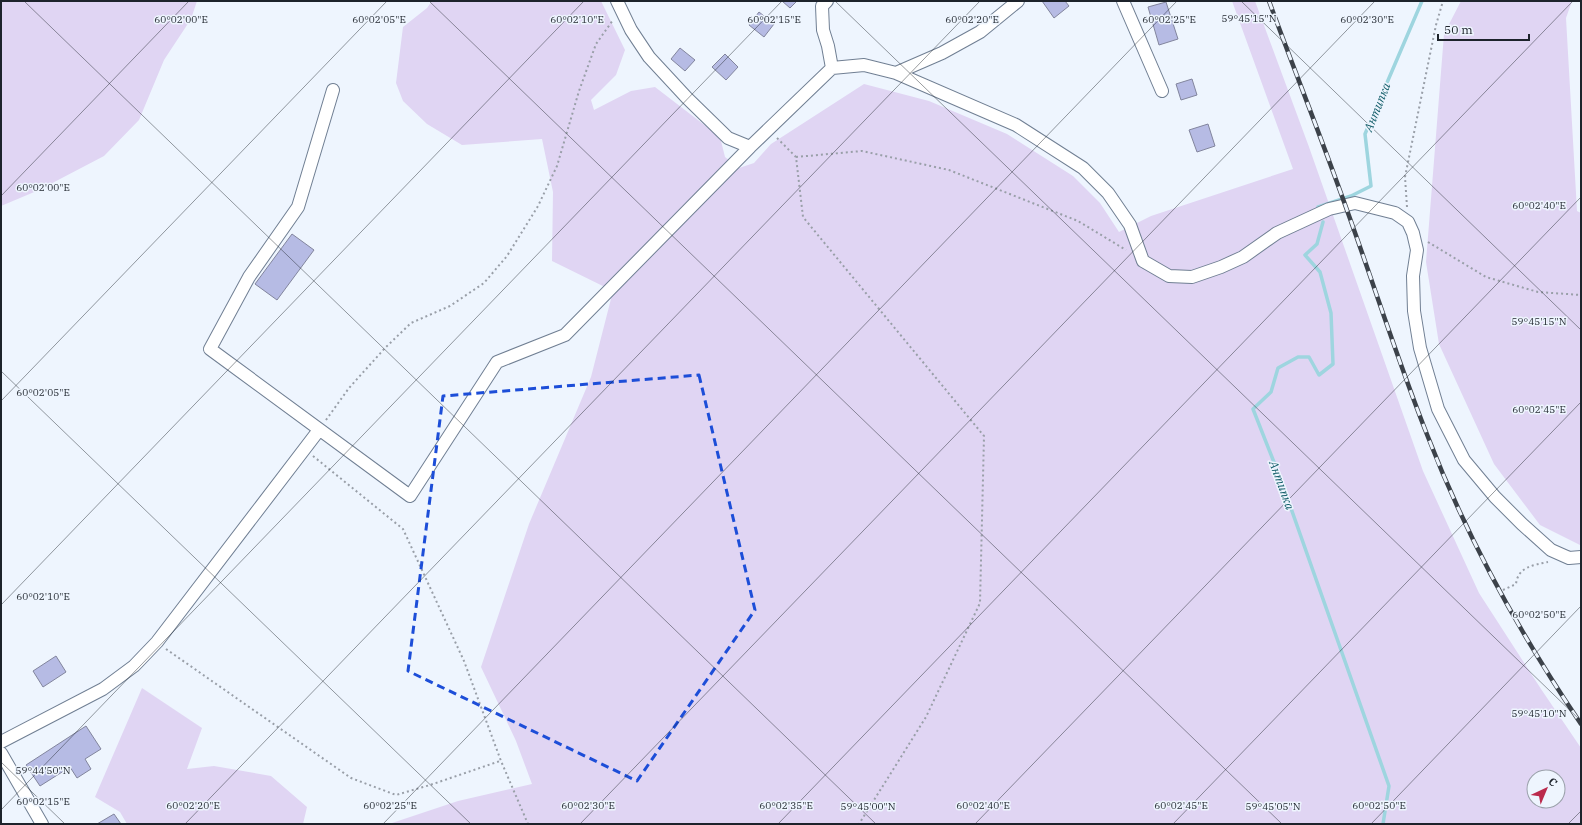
<svg xmlns="http://www.w3.org/2000/svg" width="1582" height="825" font-family="'IBM Plex Serif',serif">
<rect width="100%" height="100%" fill="#eef5fe"/>
<!-- green -->
<path fill="#e0d5f3" fill-rule="evenodd" d="M 1,1 L 197,1 L 191,19 L 164,60 L 139,120 L 104,156 L 39,190 L 1,206 Z
M 432,1 L 601,1 L 625,50 L 616,75 L 591,100 L 594,110 L 631,91 L 655,87 L 720,137 L 725,157 L 739,168 L 754,163 L 771,144 L 864,84 L 929,101 L 1007,134 L 1073,176 L 1100,203 L 1119,232 L 1151,216 L 1293,169 L 1232,1 L 1255,1 L 1309,147 L 1423,471 L 1479,593 L 1541,689 L 1581,748 L 1581,824 L 389,824 L 458,801 L 532,784 L 516,741 L 481,667 L 529,524 L 591,377 L 613,291 L 552,261 L 553,192 L 542,139 L 462,145 L 427,124 L 403,101 L 396,83 L 403,27 L 427,8 ZM 1534,777 L 1558,777 L 1558,801 L 1534,801 Z
M 1461,1 L 1572,1 L 1566,18 L 1577,211 L 1581,213 L 1580,545 L 1540,525 L 1494,464 L 1439,344 L 1426,262 L 1444,34 Z
M 142,688 L 202,728 L 187,769 L 214,766 L 271,776 L 307,807 L 303,824 L 127,824 L 120,812 L 95,797 Z"/>
<g fill="none" stroke-linecap="round" stroke-linejoin="round">
<!-- stream -->
<path stroke="#9ed5df" stroke-width="3.5" d="M 1318,207 L 1351,196 L 1371,186 L 1365,134 L 1422,1
M 1323,222 L 1317,244 L 1305,255 L 1320,272 L 1331,313 L 1333,364 L 1319,375 L 1309,357 L 1298,357 L 1278,368 L 1271,392 L 1253,409 L 1281,480 L 1389,786 L 1383,824"/>
</g>
<!-- building -->
<path fill="#b6bbe4" stroke="#82859d" d="M 782,1 L 797,1 L 790,8 Z
M 1042,1 L 1065,1 L 1069,6 L 1054,18 Z
M 1166,2 L 1178,39 L 1159,45 L 1148,7 Z
M 759,12 L 774,24 L 764,37 L 749,25 Z
M 680,48 L 695,60 L 685,71 L 671,59 Z
M 725,54 L 738,67 L 726,80 L 712,67 Z
M 1192,79 L 1197,95 L 1181,100 L 1176,84 Z
M 1208,124 L 1215,146 L 1197,152 L 1189,130 Z
M 292,234 L 314,250 L 277,300 L 255,284 Z
M 56,656 L 66,672 L 43,687 L 33,671 Z
M 86,726 L 101,749 L 85,759 L 91,769 L 77,778 L 70,767 L 40,786 L 26,765 Z
M 114,814 L 121,824 L 97,824 Z"/>
<g fill="none" stroke-linecap="round" stroke-linejoin="round">
<defs>
<path id="street" d="M 617,1 L 631,30 L 649,57 L 687,98 L 728,138 L 750,147
M 827,1 L 822,6 L 823,30 L 828,46 L 832,68
M 1123,1 L 1162,91
M 896,73 L 942,53 L 980,32 L 1018,1
M 333,90 L 298,207 L 249,277 L 210,349 L 410,496 L 497,362 L 565,335 L 750,147 L 832,68 L 864,65 L 896,73 L 1016,125 L 1083,168 L 1108,193 L 1130,225 L 1143,261 L 1169,276 L 1192,277 L 1221,267 L 1243,257 L 1277,233 L 1329,209 L 1355,203 L 1395,213 L 1408,222 L 1413,233 L 1417,250 L 1413,276 L 1414,311 L 1420,348 L 1438,409 L 1464,460 L 1495,497 L 1522,524 L 1551,550 L 1569,558 L 1581,557
M 1,742 L 103,689 L 134,666 L 157,642 L 319,430
M 1,753 L 42,824"/>
</defs>
<!-- street casing -->
<use href="#street" stroke="#707f93" stroke-width="14"/>
<!-- path -->
<path stroke="#999fa8" stroke-width="2" stroke-dasharray="2 3" stroke-linecap="butt" d="M 777,138 L 796,157 L 803,217 L 984,436 L 980,603 L 926,717 L 859,824
M 796,157 L 862,151 L 949,170 L 1078,221 L 1126,250
M 1407,207 L 1405,177 L 1436,25 L 1443,1
M 1428,242 L 1486,277 L 1538,292 L 1581,295
M 326,420 L 349,388 L 385,348 L 411,323 L 450,306 L 484,283 L 507,256 L 538,206 L 557,166 L 579,91 L 596,44 L 613,20
M 313,456 L 403,529 L 464,661 L 501,761 L 528,824
M 1503,590 L 1516,584 C 1518,567 1533,565 1548,562
M 166,649 L 351,778 L 396,795 L 430,785 L 500,761"/>
<!-- street -->
<use href="#street" stroke="#fff" stroke-width="12"/>
<defs>
<path id="rail" d="M 1269,1 C 1295,72 1323,142 1348,213 C 1375,288 1399,364 1428,437 C 1467,538 1520,634 1581,724"/>
</defs>
<!-- rail casing -->
<use href="#rail" stroke="#3c424a" stroke-width="4.5"/>
<!-- rail -->
<use href="#rail" stroke="#eef5fe" stroke-width="3" stroke-dasharray="9" stroke-linecap="butt"/>
</g>
<!-- marked area -->
<path fill="none" stroke="#1d4ed8" stroke-width="3" stroke-dasharray="8 5" stroke-linejoin="round" d="M 699,375 L 755,610 L 637,781 L 408,671 L 443,396 Z"/>
<!-- ticks -->
<path fill="none" stroke="#1d232b" stroke-width="1" stroke-opacity="0.45" d="M 24,1 L 876,824M 429,1 L 1282,824M 835,1 L 1581,721M 1241,1 L 1581,330M 1,196 L 189,1M 1,371 L 471,824M 1,401 L 387,1M 1,605 L 584,1M 1,762 L 65,824M 1,810 L 782,1M 185,824 L 980,1M 383,824 L 1177,1M 580,824 L 1375,1M 778,824 L 1573,1M 975,824 L 1581,197M 1173,824 L 1581,402M 1371,824 L 1581,606M 1568,824 L 1581,811"/>
<g text-anchor="middle" dominant-baseline="central" stroke-width="3" stroke-linejoin="round" paint-order="stroke">
<!-- water labels -->
<g font-size="12" font-style="italic" fill="#125d69" stroke="#eef5fe">
<text transform="translate(1377 107) rotate(-68)">Антипка</text>
<text transform="translate(1282 485) rotate(70)">Антипка</text>
</g>
</g>
<g font-size="10" text-anchor="middle" fill="#1d232b" stroke="#eef5fe" stroke-width="3" stroke-linejoin="round" paint-order="stroke">
<text x="1249" y="22">59°45'15"N</text>
<text x="181" y="23">60°02'00"E</text>
<text x="379" y="23">60°02'05"E</text>
<text x="577" y="23">60°02'10"E</text>
<text x="774" y="23">60°02'15"E</text>
<text x="972" y="23">60°02'20"E</text>
<text x="1169" y="23">60°02'25"E</text>
<text x="1367" y="23">60°02'30"E</text>
<text x="43" y="191">60°02'00"E</text>
<text x="1539" y="209">60°02'40"E</text>
<text x="1539" y="325">59°45'15"N</text>
<text x="43" y="396">60°02'05"E</text>
<text x="1539" y="413">60°02'45"E</text>
<text x="43" y="600">60°02'10"E</text>
<text x="1539" y="618">60°02'50"E</text>
<text x="1539" y="717">59°45'10"N</text>
<text x="43" y="774">59°44'50"N</text>
<text x="43" y="805">60°02'15"E</text>
<text x="193" y="809">60°02'20"E</text>
<text x="390" y="809">60°02'25"E</text>
<text x="588" y="809">60°02'30"E</text>
<text x="786" y="809">60°02'35"E</text>
<text x="983" y="809">60°02'40"E</text>
<text x="1181" y="809">60°02'45"E</text>
<text x="1379" y="809">60°02'50"E</text>
<text x="868" y="810">59°45'00"N</text>
<text x="1273" y="810">59°45'05"N</text>
</g>
<!-- border -->
<rect width="1582" height="825" fill="none" stroke="#1d232b" stroke-width="4"/>
<!-- north arrow -->
<g transform="translate(1546 789) rotate(44)"><circle r="19" fill="#eef5fe" stroke="#9aa1aa"/>
<path d="M0-3L7 15L0 10L-7 15Z" fill="#bb2a4c"/>
<text y="-6" font-size="11" font-weight="bold" text-anchor="middle" fill="#1d232b">С</text>
</g>
<!-- scale -->
<path d="M1438 34v6h91v-6" fill="none" stroke="#1d232b" stroke-width="2"/>
<text x="1444" y="34" font-size="12" fill="#1d232b" stroke="#eef5fe" stroke-width="3" paint-order="stroke">50 m</text>
</svg>
